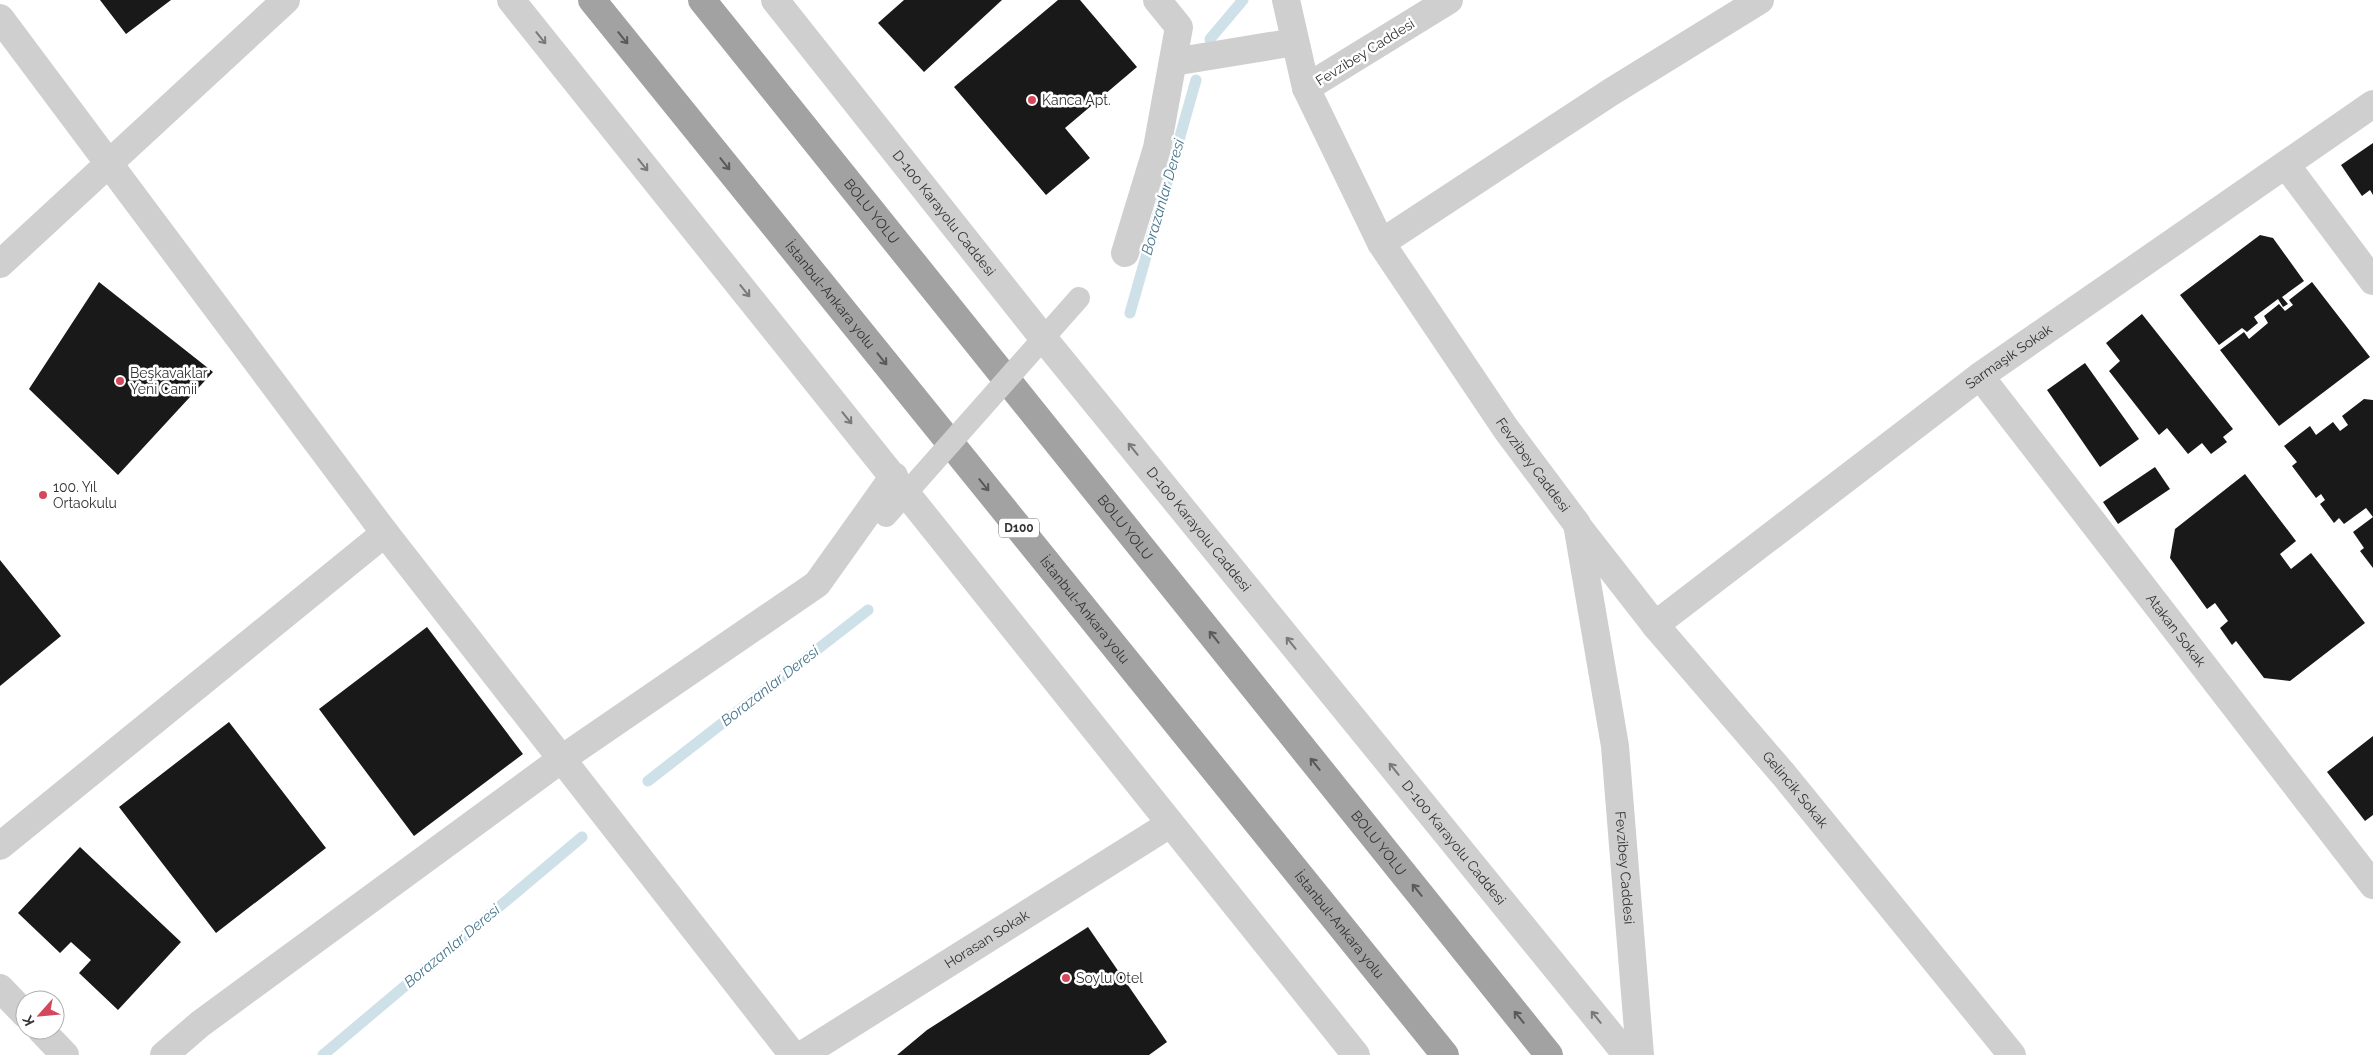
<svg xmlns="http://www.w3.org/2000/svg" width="2373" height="1055" font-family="Raleway,sans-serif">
<rect width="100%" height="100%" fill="#fff"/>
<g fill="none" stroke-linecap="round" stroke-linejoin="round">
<!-- stream -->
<path stroke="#cee0e8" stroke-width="11" d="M 1210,39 L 1243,0
M 1130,313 L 1196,80
M 648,781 L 868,610
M 323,1055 L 582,837"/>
</g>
<!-- building -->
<path fill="#191919" d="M 100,0 L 171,0 L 126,34 Z
M 904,0 L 1002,0 L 924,72 L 878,23 Z
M 1058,0 L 1080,0 L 1137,67 L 1065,128 L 1090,158 L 1046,195 L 954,87 Z
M 2373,143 L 2373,195 L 2370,190 L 2362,196 L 2341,165 Z
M 2260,235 L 2273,238 L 2304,281 L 2282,297 L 2288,304 L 2283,307 L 2278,299 L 2254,317 L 2258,323 L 2247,332 L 2242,328 L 2219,345 L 2180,295 Z
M 99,282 L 213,372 L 118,475 L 29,389 Z
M 2312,282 L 2370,357 L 2279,426 L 2220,350 L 2244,332 L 2249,339 L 2268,323 L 2264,316 L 2279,304 L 2285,311 L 2293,305 L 2289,300 Z
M 2142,314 L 2233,429 L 2223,437 L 2227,442 L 2211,454 L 2202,443 L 2188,454 L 2167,428 L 2159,435 L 2109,371 L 2120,361 L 2106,343 Z
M 2085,363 L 2139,439 L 2100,467 L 2047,390 Z
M 2364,399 L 2373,400 L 2373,517 L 2366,508 L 2344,524 L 2339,518 L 2334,523 L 2320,504 L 2325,500 L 2321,494 L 2316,498 L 2292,466 L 2297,462 L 2284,446 L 2310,426 L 2316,435 L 2333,422 L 2340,431 L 2348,425 L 2342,416 Z
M 2155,467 L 2170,489 L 2118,524 L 2103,502 Z
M 2245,474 L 2296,541 L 2280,554 L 2291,569 L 2311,553 L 2365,623 L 2290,681 L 2264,678 L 2236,641 L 2232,645 L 2220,628 L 2228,621 L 2215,603 L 2207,609 L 2170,558 L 2175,529 Z
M 2373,517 L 2373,568 L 2360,551 L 2364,548 L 2353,532 Z
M 0,560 L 61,636 L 0,686 Z
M 427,627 L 523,754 L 414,836 L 319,709 Z
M 229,722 L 326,848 L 216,933 L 119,807 Z
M 2373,736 L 2373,815 L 2365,821 L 2327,772 Z
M 80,847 L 181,942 L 118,1010 L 79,973 L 91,960 L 71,942 L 60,953 L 18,913 Z
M 1088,927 L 1167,1042 L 1149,1055 L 897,1055 L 927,1030 Z"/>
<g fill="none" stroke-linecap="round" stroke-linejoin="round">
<!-- minor -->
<g stroke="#cfcfcf" stroke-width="28">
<path d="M 511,0 L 1356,1055"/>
<path id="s1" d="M 775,0 L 1044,339 L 1627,1055"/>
<path d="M 1286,0 L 1306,88"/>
<path id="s2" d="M 1449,0 L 1306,88 L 1381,243 L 1506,429 L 1577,524 L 1615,746 L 1640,1055"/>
<path d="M 0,18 L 385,533 L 793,1055"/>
<path d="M 1173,62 L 1295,42"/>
<path d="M 2286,165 L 2373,281"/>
<path d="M 1381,243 L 1611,92 L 1760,0"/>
<path d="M 1125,253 L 1157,148 L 1179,27 L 1157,0"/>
<path d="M 0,264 L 286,0"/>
<path id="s3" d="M 1980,376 L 2373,885"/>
<path id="s4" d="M 1580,529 L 1655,625 L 1784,775 L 2012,1055"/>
<path id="s5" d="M 1655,625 L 1980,376 L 2373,104"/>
<path d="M 0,846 L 385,533"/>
<path d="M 0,988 L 25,1014"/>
<path d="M 41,1030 L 65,1055"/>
<path d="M 164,1055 L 200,1024 L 563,758 L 817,584 L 894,476"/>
<path id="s6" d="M 802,1055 L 1170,824"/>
</g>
<!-- trunk -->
<g stroke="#a2a2a2" stroke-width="28">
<path id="s7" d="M 592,0 L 1445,1055"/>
<path id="s8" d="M 702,0 L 1549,1055"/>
</g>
<!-- pedestrian-bridge -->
<path stroke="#cfcfcf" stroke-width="22" d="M 886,516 L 1079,298"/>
</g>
<!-- one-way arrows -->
<defs><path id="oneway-shaft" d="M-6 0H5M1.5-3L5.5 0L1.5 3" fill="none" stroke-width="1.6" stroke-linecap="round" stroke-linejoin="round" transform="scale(1.25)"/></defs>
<g stroke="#797979">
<use href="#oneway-shaft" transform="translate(541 38) rotate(51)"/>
<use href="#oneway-shaft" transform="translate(643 165) rotate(51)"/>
<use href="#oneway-shaft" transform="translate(745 291) rotate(51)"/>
<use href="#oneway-shaft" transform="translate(847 418) rotate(51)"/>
<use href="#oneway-shaft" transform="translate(1133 449) rotate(-129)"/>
<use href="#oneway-shaft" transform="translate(1291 643) rotate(-129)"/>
<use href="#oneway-shaft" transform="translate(1394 769) rotate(-129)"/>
<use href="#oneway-shaft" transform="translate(1596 1017) rotate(-129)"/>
</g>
<g stroke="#595959">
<use href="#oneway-shaft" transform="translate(623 38) rotate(51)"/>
<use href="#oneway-shaft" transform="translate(725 164) rotate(51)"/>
<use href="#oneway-shaft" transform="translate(882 359) rotate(51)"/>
<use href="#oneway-shaft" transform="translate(984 485) rotate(51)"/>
<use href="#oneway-shaft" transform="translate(1214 637) rotate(-129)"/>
<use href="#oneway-shaft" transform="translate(1315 764) rotate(-129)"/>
<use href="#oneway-shaft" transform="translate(1417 890) rotate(-129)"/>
<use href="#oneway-shaft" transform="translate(1519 1017) rotate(-129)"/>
</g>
<!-- markers -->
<g fill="#d5485b" stroke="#fff" stroke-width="2">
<circle cx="1032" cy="100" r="5"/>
<circle cx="120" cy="381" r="5"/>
<circle cx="43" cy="495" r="5"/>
<circle cx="1066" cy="978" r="5"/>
</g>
<g text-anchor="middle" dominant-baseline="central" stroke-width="5" stroke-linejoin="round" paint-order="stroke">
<!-- shield labels -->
<rect fill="#fff" stroke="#707070" stroke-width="1" x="999" y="518.5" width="40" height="19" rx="4"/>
<g font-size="12" font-weight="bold" fill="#323232">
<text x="1019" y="528">D100</text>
</g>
<!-- street labels -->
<g font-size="14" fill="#323232" stroke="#fff">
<text transform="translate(1365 52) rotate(-32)">Fevzibey Caddesi</text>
<text stroke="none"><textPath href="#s8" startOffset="271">BOLU YOLU</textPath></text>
<text stroke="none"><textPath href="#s1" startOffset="272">D-100 Karayolu Caddesi</textPath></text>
<text stroke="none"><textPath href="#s7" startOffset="379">İstanbul-Ankara yolu</textPath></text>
<text stroke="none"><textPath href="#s5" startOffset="444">Sarmaşık Sokak</textPath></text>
<text stroke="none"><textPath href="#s2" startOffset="609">Fevzibey Caddesi</textPath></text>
<text stroke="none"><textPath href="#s8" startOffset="676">BOLU YOLU</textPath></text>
<text stroke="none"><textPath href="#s1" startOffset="678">D-100 Karayolu Caddesi</textPath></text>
<text stroke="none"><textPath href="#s7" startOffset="784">İstanbul-Ankara yolu</textPath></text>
<text stroke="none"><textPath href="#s3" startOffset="321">Atakan Sokak</textPath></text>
<text stroke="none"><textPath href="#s4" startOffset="338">Gelincik Sokak</textPath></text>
<text stroke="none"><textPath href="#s8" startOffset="1081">BOLU YOLU</textPath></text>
<text stroke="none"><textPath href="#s1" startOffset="1082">D-100 Karayolu Caddesi</textPath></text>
<text stroke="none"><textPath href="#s2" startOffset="1030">Fevzibey Caddesi</textPath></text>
<text stroke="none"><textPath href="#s7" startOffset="1189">İstanbul-Ankara yolu</textPath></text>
<text stroke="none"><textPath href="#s6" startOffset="218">Horasan Sokak</textPath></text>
</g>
<!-- poi labels -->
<g font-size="14" fill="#323232" stroke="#fff" text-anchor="start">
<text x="1042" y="100">Kanca Apt.</text>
<text x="130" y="373">Beşkavaklar<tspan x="130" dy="16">Yeni Camii</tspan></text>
<text x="53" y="487">100. Yıl<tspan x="53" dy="16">Ortaokulu</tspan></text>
<text x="1076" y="978">Soylu Otel</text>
</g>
<!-- water labels -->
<g font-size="15" font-style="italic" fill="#47768d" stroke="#fff">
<text transform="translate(1163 197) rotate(-74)">Borazanlar Deresi</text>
<text transform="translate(770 686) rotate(-38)">Borazanlar Deresi</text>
<text transform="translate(452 946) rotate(-40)">Borazanlar Deresi</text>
</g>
</g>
<!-- north arrow -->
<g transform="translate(40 1015) rotate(243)"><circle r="24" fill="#ffffff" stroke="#adadad"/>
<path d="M0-4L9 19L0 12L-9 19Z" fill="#d5485b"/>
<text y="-8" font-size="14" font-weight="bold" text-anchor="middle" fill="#323232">K</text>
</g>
</svg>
